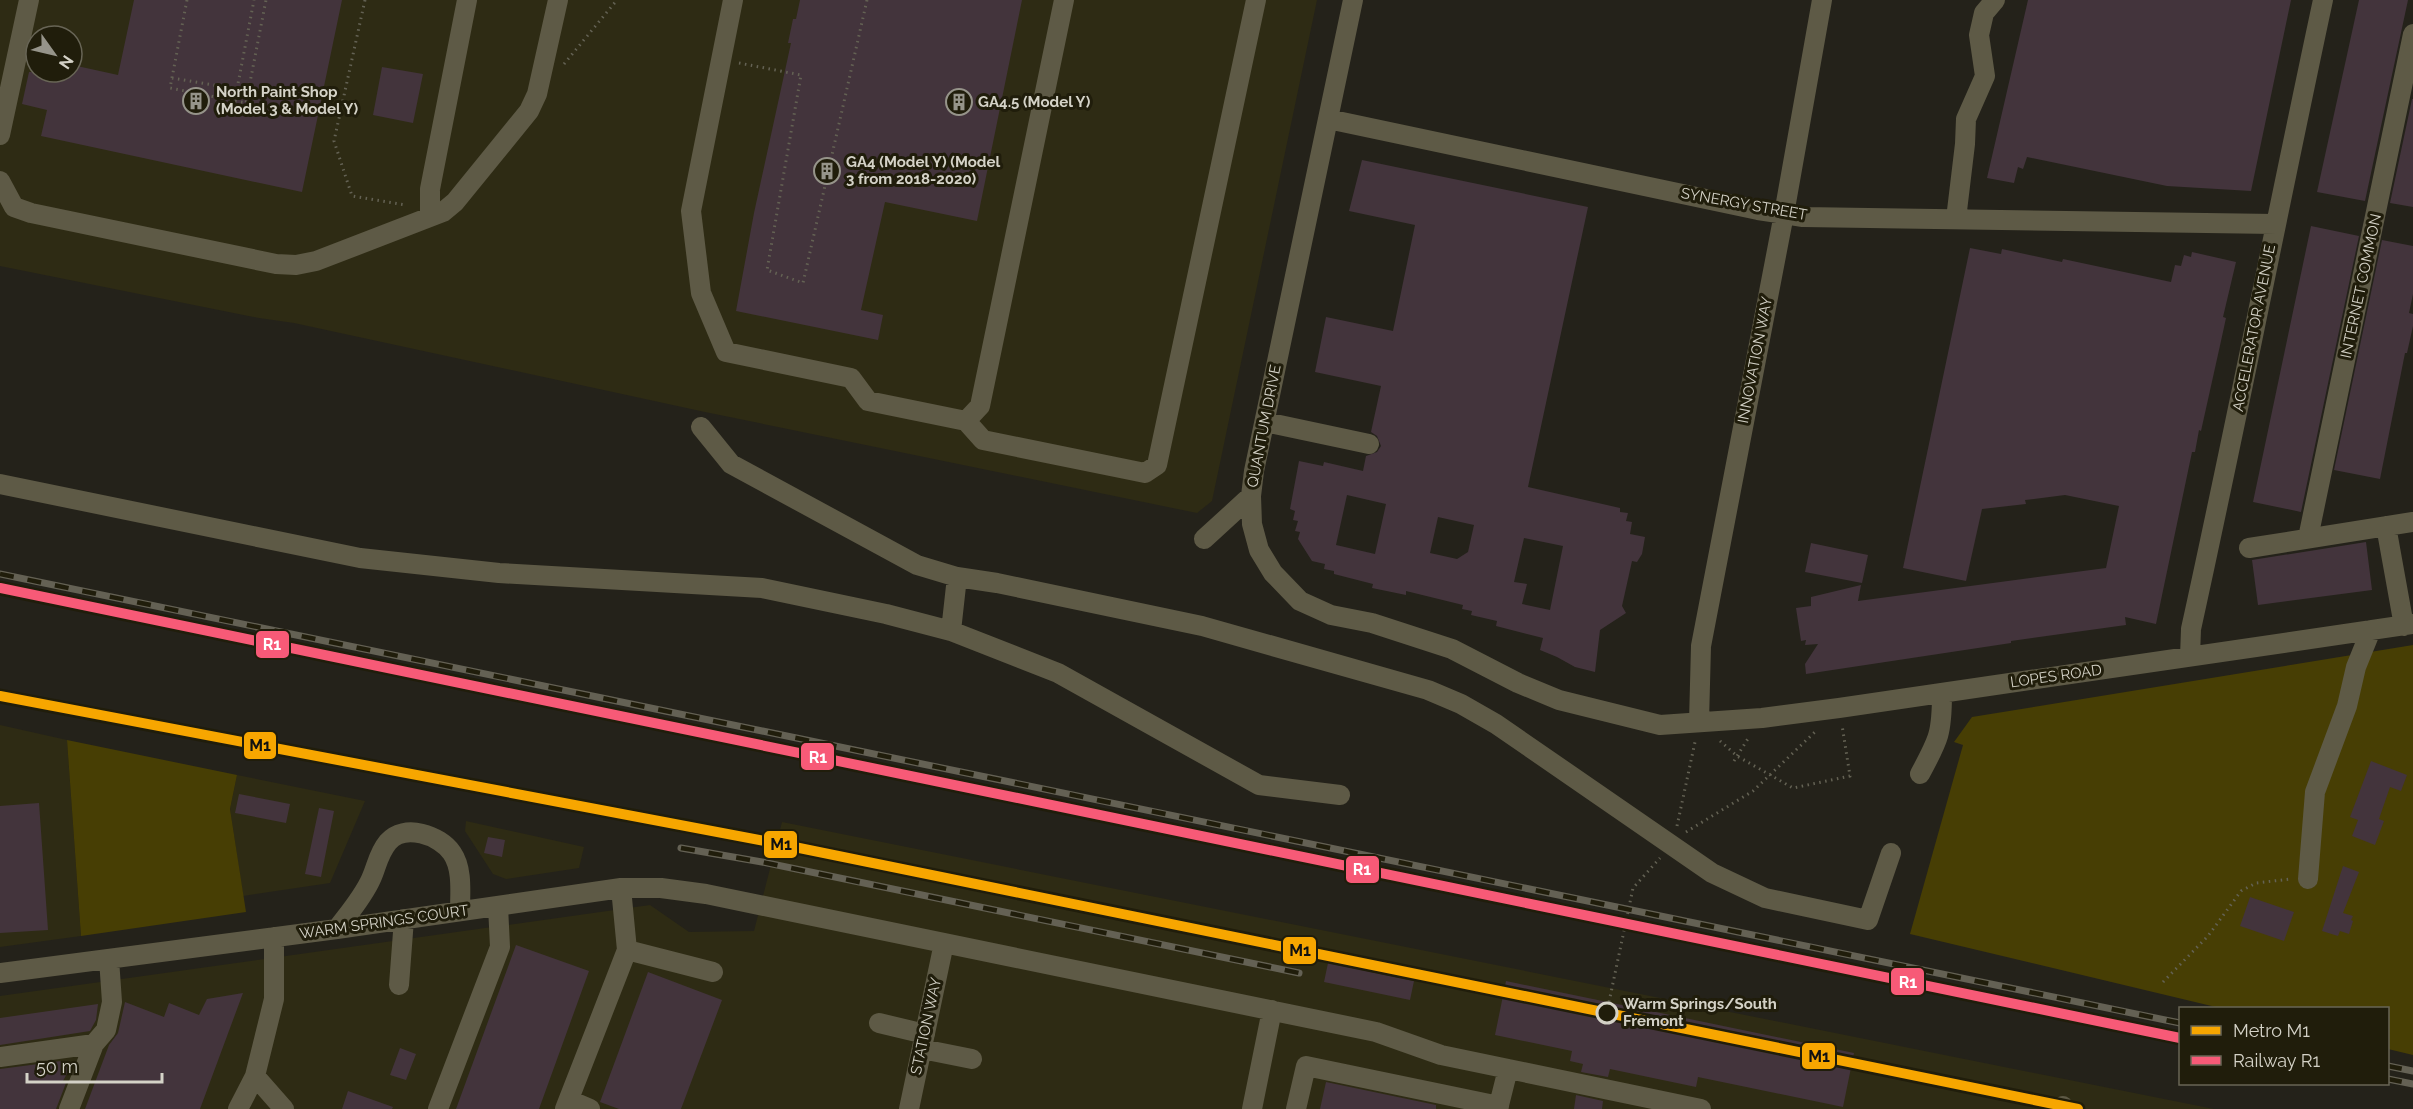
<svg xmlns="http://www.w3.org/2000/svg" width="2413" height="1109" font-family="Raleway,sans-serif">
<rect width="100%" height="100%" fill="#24221a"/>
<!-- built -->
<path fill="#2e2b14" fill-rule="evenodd" d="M 0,0 L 1317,0 L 1212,501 L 1197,513 L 705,412 L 294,323 L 259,318 L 0,266 ZM 36,36 L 72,36 L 72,72 L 36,72 Z
M 0,725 L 67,740 L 81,936 L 0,947 Z
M 237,775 L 365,801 L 330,883 L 243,896 L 230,809 Z
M 466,821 L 584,847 L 579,868 L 506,879 L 493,874 L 465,831 Z
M 782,822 L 2214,1109 L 0,1109 L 0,996 L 650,905 L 689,932 L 754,931 Z"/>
<!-- green -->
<path fill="#473e04" d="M 2413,645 L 2413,1055 L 2388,1049 L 2388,1008 L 2220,1008 L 1910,934 L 1963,745 L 1954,742 L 1972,717 Z
M 67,740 L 237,775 L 230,809 L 246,912 L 81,936 Z"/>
<!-- building -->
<path fill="#43343c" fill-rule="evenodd" d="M 134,0 L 342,0 L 302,192 L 41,136 L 47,110 L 22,104 L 29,72 L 76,72 L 77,66 L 118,75 Z
M 800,0 L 1022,0 L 977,221 L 885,202 L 861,310 L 883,315 L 878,340 L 736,311 L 754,213 L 791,43 L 788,43 L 793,19 L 796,19 Z
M 2028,0 L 2291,0 L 2251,191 L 2167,186 L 2027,157 L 2023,169 L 2018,167 L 2014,183 L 1987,178 Z
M 2359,0 L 2408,0 L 2365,201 L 2317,192 Z
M 382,67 L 423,74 L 413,123 L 373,115 Z
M 2412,99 L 2413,99 L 2413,207 L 2390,203 Z
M 1362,160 L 1588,207 L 1528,487 L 1620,508 L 1620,512 L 1628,513 L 1626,521 L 1632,522 L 1630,534 L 1645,537 L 1642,554 L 1637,562 L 1632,561 L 1622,606 L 1626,613 L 1600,630 L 1595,672 L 1575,667 L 1557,657 L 1540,650 L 1543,638 L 1496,626 L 1497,621 L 1471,615 L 1472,611 L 1462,609 L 1463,605 L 1406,591 L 1406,595 L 1372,588 L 1373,584 L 1334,574 L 1334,571 L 1324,569 L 1325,564 L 1312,561 L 1298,539 L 1300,532 L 1295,531 L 1298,521 L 1293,520 L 1295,511 L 1290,509 L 1299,461 L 1323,466 L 1324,462 L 1363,471 L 1366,456 L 1377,452 L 1381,446 L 1377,436 L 1371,432 L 1381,386 L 1315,372 L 1326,317 L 1393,331 L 1415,225 L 1349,211 ZM 1347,495 L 1386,504 L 1375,554 L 1336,545 ZM 1438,517 L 1474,525 L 1468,552 L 1457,559 L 1430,553 ZM 1524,538 L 1563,546 L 1550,610 L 1522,604 L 1527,584 L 1514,582 Z
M 2311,226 L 2359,236 L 2301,512 L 2253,502 Z
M 2382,240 L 2413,246 L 2413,294 L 2409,313 L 2413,314 L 2413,326 L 2407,353 L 2405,353 L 2380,479 L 2334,470 Z
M 1970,248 L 2001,254 L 2002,249 L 2062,262 L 2063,259 L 2171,282 L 2175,265 L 2181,266 L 2184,255 L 2191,257 L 2192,252 L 2236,262 L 2223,317 L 2226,318 L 2221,341 L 2201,431 L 2199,430 L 2195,452 L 2192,452 L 2156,624 L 2125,617 L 2126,625 L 2011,641 L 2011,643 L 1806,674 L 1805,664 L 1818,644 L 1805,645 L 1806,640 L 1801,641 L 1796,608 L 1811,606 L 1811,597 L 1861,585 L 1858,601 L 2106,568 L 2119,506 L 2065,495 L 2025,500 L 2026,504 L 1982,509 L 1966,581 L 1903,568 Z
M 2366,542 L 2372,590 L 2258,605 L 2252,560 Z
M 1811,543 L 1868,555 L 1862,583 L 1805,572 Z
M 2371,761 L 2407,775 L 2401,791 L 2390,787 L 2379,819 L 2384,821 L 2375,845 L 2352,836 L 2358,820 L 2350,817 Z
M 239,794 L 290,804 L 286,823 L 235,813 Z
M 39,803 L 48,930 L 0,933 L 0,806 Z
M 319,808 L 334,811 L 321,877 L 305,874 Z
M 488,837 L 505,840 L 502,857 L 484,853 Z
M 2343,866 L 2359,872 L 2343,913 L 2353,916 L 2351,920 L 2353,921 L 2349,934 L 2340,931 L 2338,936 L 2322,931 Z
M 2250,897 L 2294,912 L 2284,941 L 2240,926 Z
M 516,945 L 589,971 L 539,1109 L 456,1109 Z
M 1328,963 L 1414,981 L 1410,1000 L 1324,982 Z
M 648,972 L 722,1000 L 681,1109 L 619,1109 L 600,1102 Z
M 1506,981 L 1854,1053 L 1843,1107 L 1698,1077 L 1696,1087 L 1610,1069 L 1608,1077 L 1581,1072 L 1583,1064 L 1570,1061 L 1572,1051 L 1495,1035 Z
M 243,993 L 200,1109 L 85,1109 L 109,1045 L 118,1033 L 125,1002 L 164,1017 L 169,1003 L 199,1015 L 207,999 Z
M 98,1004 L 96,1020 L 90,1031 L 0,1045 L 0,1018 Z
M 400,1048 L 416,1054 L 406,1080 L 390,1075 Z
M 61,1061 L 71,1066 L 63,1081 L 66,1083 L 56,1109 L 0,1109 L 0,1069 Z
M 1326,1082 L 1436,1105 L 1436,1109 L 1320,1109 Z
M 348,1091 L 393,1107 L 392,1109 L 342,1109 Z
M 1576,1095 L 1603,1101 L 1602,1109 L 1574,1109 Z"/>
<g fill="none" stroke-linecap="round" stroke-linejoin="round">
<!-- path -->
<path stroke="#646254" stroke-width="3" stroke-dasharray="1.5 4.5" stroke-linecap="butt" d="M 187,0 L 170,88 L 246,103 L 266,0
M 365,0 L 334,141 L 352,196 L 406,205
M 739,63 L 801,75 L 767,270 L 803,283 L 867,0
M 564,64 L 617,0
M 172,78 L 237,89 L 254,0
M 1720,741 L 1737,756 L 1793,788 L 1850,776 L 1842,725
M 1734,761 L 1749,737
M 1677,826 L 1695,742
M 1686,832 L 1753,791 L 1817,730
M 2163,982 L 2208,936 L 2241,891 L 2256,883 L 2291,879
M 1609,1002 L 1633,888 L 1660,858"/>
<!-- minor -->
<path stroke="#5e5a46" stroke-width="20" d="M 733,0 L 691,211 L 701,293 L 726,352 L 851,378 L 868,401 L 966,421 L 983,440 L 1145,473 L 1157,465 L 1256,0
M 1353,0 L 1254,471 L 1251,496 L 1252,524 L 1259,550 L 1273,573 L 1300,601 L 1331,615 L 1372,623 L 1452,649 L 1518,683 L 1559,700 L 1660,725 L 1762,718 L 1839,708 L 2413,624
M 1328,119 L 1758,210 L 1803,217 L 2275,224
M 0,135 L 29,0
M 0,181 L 14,207 L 31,213 L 276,264 L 296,265 L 316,261 L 443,212 L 455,202 L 529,111 L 537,94 L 558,0
M 430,216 L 430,189 L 467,0
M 1956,219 L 1965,144 L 1966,119 L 1985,76 L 1979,35 L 1984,13 L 1995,0
M 966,421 L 980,406 L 1064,0
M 1265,422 L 1369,444
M 701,427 L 731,464 L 917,565 L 957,577 L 997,583 L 1202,626 L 1428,690 L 1461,704 L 1496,724 L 1712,873 L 1765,898 L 1868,920 L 1891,853
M 0,484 L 360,558 L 499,573 L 762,588 L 886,614 L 951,631 L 1058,673 L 1259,785 L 1340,795
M 2386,526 L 2404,626
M 2308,538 L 2413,34
M 1204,539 L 1251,496
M 2249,548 L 2413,522
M 951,631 L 957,577
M 2190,657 L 2191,629 C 2237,420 2278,210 2323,0
M 1699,722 L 1701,646 L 1784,214 L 1822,0
M 1920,774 C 1939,739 1942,733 1942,693
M 2308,879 L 2315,792 L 2347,706 L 2356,667 L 2371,630
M 621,888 L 627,950 L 713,972
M 337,929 C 349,913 363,897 371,879 C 377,866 378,854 388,842 C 404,823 440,835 452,853 C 463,869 460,893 460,911
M 0,973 L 337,929 L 621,888 L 661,888 L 706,894 L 1376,1032 L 1441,1055 L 1701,1109
M 399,985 L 404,919
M 879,1023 L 925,1034
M 94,1044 L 106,1030 L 112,1002 L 109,959
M 922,1049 L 972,1059
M 0,1057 L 94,1044 L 69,1109
M 255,1076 L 284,1109
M 569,1100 L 590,1109
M 238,1109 L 255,1076 L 274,999 L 274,937
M 438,1109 L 500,947 L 498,906
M 565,1109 L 627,950
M 909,1109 L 944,943
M 1252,1109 L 1272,1010
M 1296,1109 L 1306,1066 L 1499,1106
M 1498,1109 L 1508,1069
M 2062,1109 L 2063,1106"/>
<defs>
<path id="rail" d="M 0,574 L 2180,1023
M 0,588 L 2180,1038
M 681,848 L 762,862 L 1299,973
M 2388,1066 L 2413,1071
M 2388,1079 L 2413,1084"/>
</defs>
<!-- rail casing -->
<use href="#rail" stroke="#646154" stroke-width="7"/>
<!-- rail -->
<use href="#rail" stroke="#201d0b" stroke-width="4.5" stroke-dasharray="14" stroke-linecap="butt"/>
<defs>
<path id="rail-1" d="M 0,588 L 2180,1038"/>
</defs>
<!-- rail-1 casing -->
<use href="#rail-1" stroke="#201d0b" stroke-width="15"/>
<!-- rail-1 -->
<use href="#rail-1" stroke="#f75a77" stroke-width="10"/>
<defs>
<path id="metro-1" d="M 0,696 L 765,841 L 2078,1109"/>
</defs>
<!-- metro-1 casing -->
<use href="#metro-1" stroke="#201d0b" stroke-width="15"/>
<!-- metro-1 -->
<use href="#metro-1" stroke="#f7a600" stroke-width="10"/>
</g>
<!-- icons -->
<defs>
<symbol id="building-ring" viewBox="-11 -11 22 22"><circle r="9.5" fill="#201d0b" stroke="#96948a" stroke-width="1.5"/><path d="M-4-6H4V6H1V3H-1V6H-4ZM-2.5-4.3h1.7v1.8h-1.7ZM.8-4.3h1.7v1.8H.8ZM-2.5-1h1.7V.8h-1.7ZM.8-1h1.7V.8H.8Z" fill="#96948a"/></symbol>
</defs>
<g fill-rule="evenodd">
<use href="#building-ring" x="181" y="86" width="30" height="30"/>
<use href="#building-ring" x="944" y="87" width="30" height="30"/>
<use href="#building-ring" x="812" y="156" width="30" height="30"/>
</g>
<!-- markers -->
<circle fill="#201d0b" stroke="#d4d2c7" stroke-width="3" cx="1607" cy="1013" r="10"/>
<g text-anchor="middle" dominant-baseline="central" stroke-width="6" stroke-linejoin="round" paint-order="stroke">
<!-- poi labels -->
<g font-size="15" font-weight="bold" fill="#d4d2c7" stroke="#201d0b" text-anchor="start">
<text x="216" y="92">North Paint Shop<tspan x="216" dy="17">(Model 3 &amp; Model Y)</tspan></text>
<text x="978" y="102">GA4.5 (Model Y)</text>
<text x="846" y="162">GA4 (Model Y) (Model<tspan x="846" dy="17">3 from 2018-2020)</tspan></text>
</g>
<!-- street labels -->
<g font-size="15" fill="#d4d2c7" stroke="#201d0b">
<text transform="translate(1744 204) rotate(10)">SYNERGY STREET</text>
<text transform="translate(2361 286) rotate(-78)">INTERNET COMMON</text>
<text transform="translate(2254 328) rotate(-79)">ACCELERATOR AVENUE</text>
<text transform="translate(1755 360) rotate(-79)">INNOVATION WAY</text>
<text transform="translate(1264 426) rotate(-79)">QUANTUM DRIVE</text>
<text transform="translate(2056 676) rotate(-8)">LOPES ROAD</text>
<text transform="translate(384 922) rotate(-8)">WARM SPRINGS COURT</text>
<text transform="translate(926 1026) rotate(-78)">STATION WAY</text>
</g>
<!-- stop labels -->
<g font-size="15" font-weight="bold" fill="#d4d2c7" stroke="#201d0b" text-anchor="start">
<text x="1623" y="1004">Warm Springs/South<tspan x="1623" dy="17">Fremont</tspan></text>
</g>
</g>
<g stroke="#201d0b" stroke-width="2">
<rect x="255" y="630" width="35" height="29" rx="6" fill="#f75a77"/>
<rect x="243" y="731" width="34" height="29" rx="6" fill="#f7a600"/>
<rect x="800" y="742" width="35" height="29" rx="6" fill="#f75a77"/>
<rect x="763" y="830" width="35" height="29" rx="6" fill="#f7a600"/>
<rect x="1345" y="855" width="35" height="29" rx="6" fill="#f75a77"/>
<rect x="1282" y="936" width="35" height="29" rx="6" fill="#f7a600"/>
<rect x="1890" y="967" width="35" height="29" rx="6" fill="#f75a77"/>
<rect x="1801" y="1042" width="35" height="28" rx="6" fill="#f7a600"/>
</g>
<g font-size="16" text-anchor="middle" font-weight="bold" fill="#fff">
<text x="272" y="650">R1</text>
<text x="818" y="763">R1</text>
<text x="1362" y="875">R1</text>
<text x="1908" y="988">R1</text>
</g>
<g font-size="16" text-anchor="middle" font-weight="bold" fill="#111">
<text x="260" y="751">M1</text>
<text x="781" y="850">M1</text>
<text x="1300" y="956">M1</text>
<text x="1819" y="1062">M1</text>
</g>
<!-- legend -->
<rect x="2179" y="1007" width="210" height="78" fill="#201d0b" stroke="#686556" stroke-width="1.5"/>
<rect x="2191" y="1026" width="30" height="9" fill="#f7a600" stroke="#686556" stroke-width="1.5"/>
<text x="2233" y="1037" font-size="18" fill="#d4d2c7">Metro M1</text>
<rect x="2191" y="1056" width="30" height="9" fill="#f75a77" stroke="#686556" stroke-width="1.5"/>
<text x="2233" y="1067" font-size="18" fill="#d4d2c7">Railway R1</text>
<!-- north arrow -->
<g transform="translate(54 54) rotate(124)"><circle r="28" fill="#201d0b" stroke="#686556" stroke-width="1.5"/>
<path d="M0-4.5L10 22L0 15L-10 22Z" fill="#96948a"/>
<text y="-9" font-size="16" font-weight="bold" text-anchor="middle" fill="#d4d2c7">N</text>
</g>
<!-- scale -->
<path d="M27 1073v9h135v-9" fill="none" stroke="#d4d2c7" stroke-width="3"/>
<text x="36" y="1073" font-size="18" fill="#d4d2c7" stroke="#201d0b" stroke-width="4.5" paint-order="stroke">50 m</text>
</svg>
